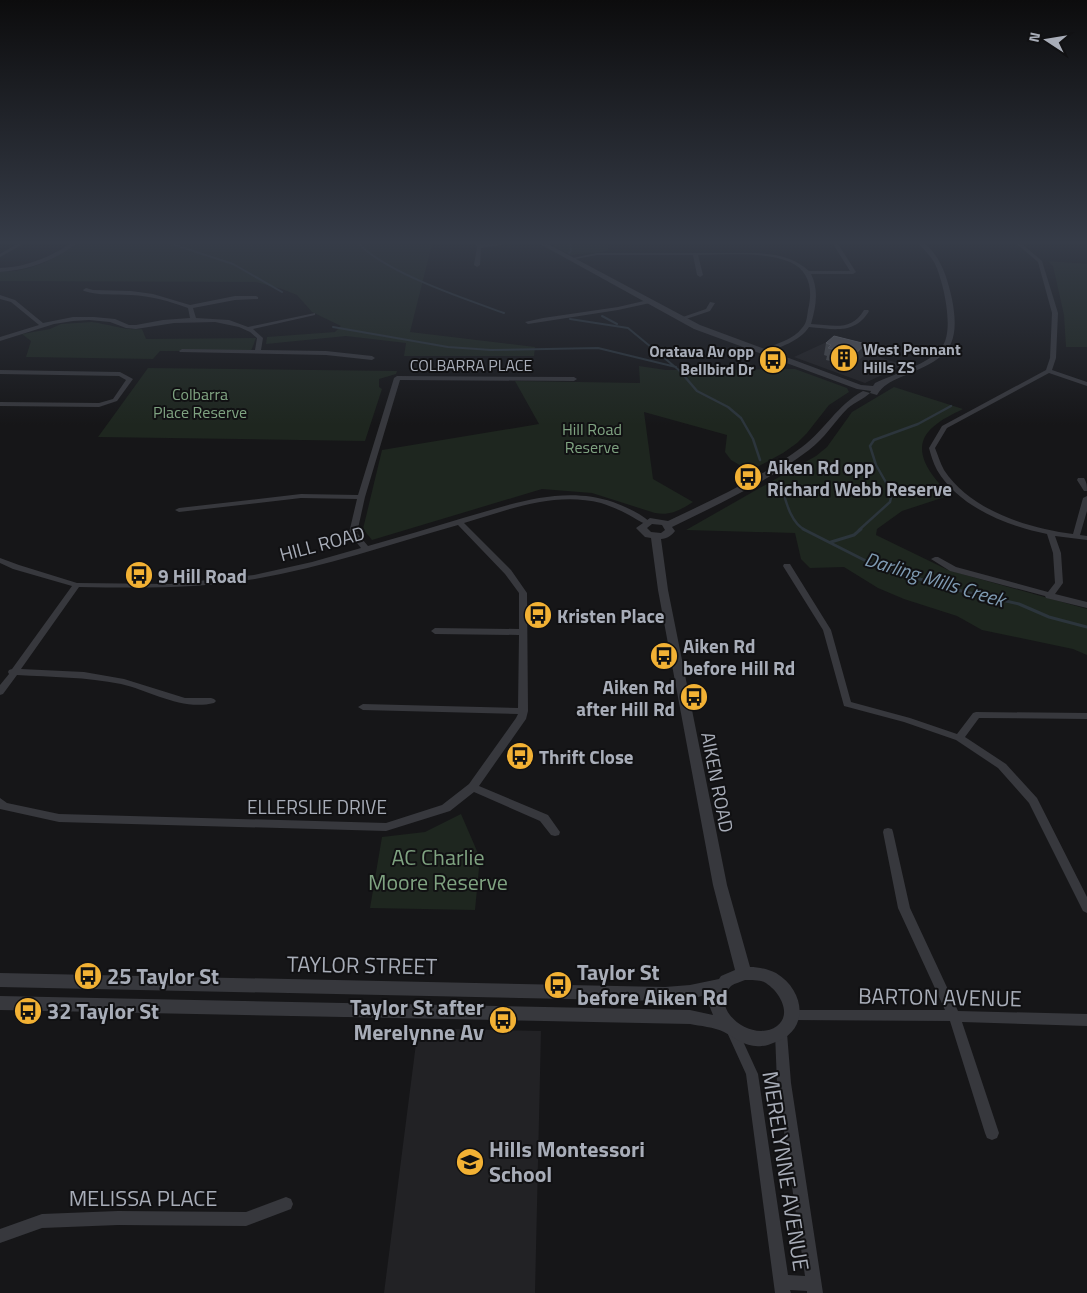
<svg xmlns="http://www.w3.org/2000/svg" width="1087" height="1293" font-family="'Titillium Web',sans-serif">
<rect width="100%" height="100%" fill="#161618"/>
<!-- built -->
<path fill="#222225" d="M 831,340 L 903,365 L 865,383 L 794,357 Z
M 418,1028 L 541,1031 L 535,1293 L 384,1293 Z"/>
<!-- green -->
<path fill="#1e261f" d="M 78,244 L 432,244 L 410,332 L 535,347 L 534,356 L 404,356 L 406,343 L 346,336 L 266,344 L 267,337 L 335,332 L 341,326 L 312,312 L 297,295 L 282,289 L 256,282 L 0,281 L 0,272 C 33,271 50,261 78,244 Z
M 551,244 L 608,244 L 608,251 L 570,255 Z
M 1048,261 L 1087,264 L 1087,347 L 1066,347 L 1064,315 L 1053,266 Z
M 92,322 C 108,324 126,331 142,329 L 146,339 L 256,338 L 251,351 L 160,351 L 153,359 L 26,357 L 31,341 L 22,334 L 50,329 L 61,324 Z
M 639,366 L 666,370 L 795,369 L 847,388 L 849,392 L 829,405 L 807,433 L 797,443 L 783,453 L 750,471 L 731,460 L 725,452 L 727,435 L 644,412 L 653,479 L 693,502 C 680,510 671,516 655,513 L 592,493 L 542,489 L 372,540 L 363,529 L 382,450 L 539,424 L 515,381 L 640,383 Z
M 148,368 L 397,371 L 396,374 L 379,379 L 379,387 L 382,389 L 365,441 L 98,437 Z
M 894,387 L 963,409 C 953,414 942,419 933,427 C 907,449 933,479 951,495 L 902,511 L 877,529 L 876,535 L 948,570 L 1087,609 L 1087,655 L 1073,649 L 982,630 L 957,616 L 904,599 L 878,588 L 844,567 L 810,568 L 801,559 L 795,533 L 686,530 L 816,456 L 827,447 L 852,412 Z
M 461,814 L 480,858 L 475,910 L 370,908 L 382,837 L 425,832 Z"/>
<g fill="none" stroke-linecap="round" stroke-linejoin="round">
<!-- stream-far2 -->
<path stroke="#2c353c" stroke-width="2" d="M 172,244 L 233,264 L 282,292
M 359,244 C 387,273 465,299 504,313
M 569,253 L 571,251 L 570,244
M 602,316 L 617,324
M 570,319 L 628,328 L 680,371
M 333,327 L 448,347 L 491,350 L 598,348 L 676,367"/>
<!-- stream-far1 -->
<path stroke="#2c353c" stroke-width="2.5" d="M 679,370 L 697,391 L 728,407 L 741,418 L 753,439 L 760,460
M 782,488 C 786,502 791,523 805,530
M 859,530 L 890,502 L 892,493 L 876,465 L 870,446 L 874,440 L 918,424 L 951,406"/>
<!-- stream -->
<path stroke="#2c353c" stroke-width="3" d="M 803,529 L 872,564 L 948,588 L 1019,604 L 1049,617 L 1087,627
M 831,542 L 854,535 L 861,529"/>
<!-- minor -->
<path fill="#37383d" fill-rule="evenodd" d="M 17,244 L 23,244 L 0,257 L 0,254 Z
M 70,244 L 76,244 C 54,261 28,270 0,272 L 0,268 C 26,267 48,258 70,244 Z
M 475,244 L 506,244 L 481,248 L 480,265 L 477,267 L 474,265 L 477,247 Z
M 833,244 L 838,244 L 856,272 L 853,274 L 811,274 C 819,290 816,307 811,324 C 833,325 851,332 864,310 L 868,310 L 869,311 C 855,335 833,329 809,327 C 800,341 779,348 764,353 L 762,352 L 762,350 C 775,344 793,340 802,328 C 807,323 807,316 808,310 C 813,290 810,271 790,262 C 764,251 726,255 698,255 L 703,275 L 700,277 L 697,275 L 693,255 L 597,255 L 570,260 L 568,259 L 597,253 L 755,253 C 775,254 794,257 809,271 L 850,271 Z
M 1017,244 L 1022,244 L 1042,261 L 1058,313 L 1056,358 L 1052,370 L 1087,382 L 1087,386 L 1049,373 L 947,428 L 935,448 C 938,455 940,463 944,470 C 970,510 1027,528 1073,534 L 1083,498 L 1087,496 L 1087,511 L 1080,535 L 1087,536 L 1087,540 L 1055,536 L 1061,553 L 1063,583 L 1055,594 L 1087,602 L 1087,608 L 1046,598 L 1045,596 L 950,571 L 931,559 L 935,557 L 938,557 L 956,567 L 1048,592 L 1055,583 L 1053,553 L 1047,534 C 1007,526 959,507 937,470 C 933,463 931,455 929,448 L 942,426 L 1046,370 L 1050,358 L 1052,313 L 1038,262 Z
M 86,288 L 93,290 L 131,291 L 153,294 L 190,305 L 235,296 L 256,296 L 258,297 L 258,299 L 235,300 L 193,308 L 196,318 L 229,320 L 248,327 L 315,313 L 315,315 L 253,329 L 263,338 L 261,350 L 326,351 L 372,356 L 375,358 L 372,360 L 326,355 L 180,352 L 179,351 L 182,349 L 255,350 L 257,338 L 250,332 L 239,327 L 215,322 L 174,323 L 136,329 L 126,328 L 110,322 L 89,320 L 73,321 L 54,324 L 0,341 L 0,337 L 39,325 L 11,302 L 0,299 L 0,295 L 15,300 L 43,323 L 73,317 L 94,317 L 115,319 L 129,325 L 136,325 L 163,320 L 190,318 L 188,308 C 169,301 151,296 131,295 C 115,294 99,296 84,291 L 83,290 Z
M 648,300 L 650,301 L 650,303 L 618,310 L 528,324 L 525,322 L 543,318 L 618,307 Z
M 710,302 L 715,303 L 710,311 L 680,321 L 677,319 L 706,309 Z
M 0,370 L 120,372 L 133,379 L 117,401 L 99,407 L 0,406 L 0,402 L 99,403 L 113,399 L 126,380 L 119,376 L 0,374 Z
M 397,376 L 574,377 L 577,379 L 574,381 L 400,380 L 365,497 L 357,533 L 368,546 C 399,537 431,528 463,518 C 513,504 562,485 613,502 C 626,507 640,513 650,522 L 646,524 C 640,522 635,518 629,515 C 620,510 610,506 601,503 C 554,491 508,510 464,523 L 511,570 L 527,593 L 528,711 L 526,719 L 479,786 L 548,815 L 560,832 L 559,835 L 555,836 L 551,835 L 540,821 L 474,792 L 450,811 L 386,831 L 59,822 L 0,809 L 0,798 L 7,803 L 59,814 L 386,823 L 442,805 L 469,784 L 516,718 L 518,714 L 363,710 L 358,707 L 363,704 L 518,708 L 519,635 L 435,634 L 431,631 L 435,628 L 519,629 L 519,593 L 505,574 L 458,525 C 391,544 324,567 255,579 C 196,589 138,588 79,587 L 21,669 L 84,672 L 124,679 L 185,698 L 211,698 L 214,699 L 216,701 L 214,703 C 182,711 151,691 121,684 C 86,677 52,677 17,675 L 3,694 L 0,695 L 0,685 L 9,674 L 8,672 L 9,670 L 12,669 L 72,586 L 13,569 L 0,563 L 0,558 L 19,565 L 77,583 L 170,584 L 254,575 L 312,562 L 361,548 L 349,533 L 357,499 L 301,498 L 179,512 L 175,510 L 179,508 L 301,494 L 358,495 L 394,378 Z
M 1078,478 L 1084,478 C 1087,483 1087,486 1087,491 L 1084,491 L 1077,480 Z
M 784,564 L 790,564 L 831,630 L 851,702 L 910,718 L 957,734 L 973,713 L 976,712 L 1087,713 L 1087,719 L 979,718 L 965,737 L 1006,764 L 1037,798 L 1087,897 L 1087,913 L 1083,911 L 1029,803 L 998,768 L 956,740 L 904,722 L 844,706 L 823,630 L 783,566 Z
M 888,828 L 892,829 L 893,832 L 910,908 L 958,1011 L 1087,1014 L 1087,1026 L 962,1022 L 999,1133 L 997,1138 L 992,1140 L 987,1138 L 985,1133 L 950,1021 L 792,1020 L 788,1019 L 786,1015 L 788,1011 L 792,1010 L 945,1010 L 898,908 L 883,832 L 884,829 Z
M 732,1024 L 736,1026 L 758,1074 L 788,1275 L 805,1276 L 777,1083 L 775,1033 L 777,1029 L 781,1027 L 785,1029 L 787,1033 L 791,1083 L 823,1293 L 807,1293 L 807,1291 L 790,1290 L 791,1293 L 775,1293 L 746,1074 L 726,1030 L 728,1026 Z
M 286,1197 L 291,1199 L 293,1204 L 291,1209 L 246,1226 L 118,1225 L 42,1228 L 0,1243 L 0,1229 L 42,1214 L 118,1211 L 246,1212 Z"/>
<!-- tertiary -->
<path fill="#37383d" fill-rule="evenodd" d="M 540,244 L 548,244 L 700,325 L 861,385 L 873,386 L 875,383 C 894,374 930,364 942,347 C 955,330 943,279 934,262 C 930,255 924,250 919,244 L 926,244 C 942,260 947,277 952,299 C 962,351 944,359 901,377 C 890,382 883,385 877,395 L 870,393 C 864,399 855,402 848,408 C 834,422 825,438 809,450 C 767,482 719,504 672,527 L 675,531 C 672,535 667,539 661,539 L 668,590 L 727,885 L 750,967 C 758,967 768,969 776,973 C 806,991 810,1032 773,1043 C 770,1044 766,1046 762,1046 C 746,1048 736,1038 724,1032 C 714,1027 700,1026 690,1024 L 0,1010 L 0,996 L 690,1010 L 713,1015 L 709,1005 L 710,994 L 690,999 L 665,1001 L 0,987 L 0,973 L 665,987 L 690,985 L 719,979 L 721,976 L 735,970 L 713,885 L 658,590 L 651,538 L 645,537 L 636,528 L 650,518 L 668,521 C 714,499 761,478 802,447 C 825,430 837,405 863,391 L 870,393 L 871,391 L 857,389 L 694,329 ZM 652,524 L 662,525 L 665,530 L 661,533 L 651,532 L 647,528 ZM 745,980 C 751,980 759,980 764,982 C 779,990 793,1014 777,1026 C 752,1044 708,1009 731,986 C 735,983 741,982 745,980 Z"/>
</g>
<!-- wall -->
<path fill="#47494d" d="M 826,343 L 866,344 L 863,356 L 852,366 L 826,360 L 827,356 L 824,355 Z"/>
<!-- shaded-wall -->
<path fill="#2f3033" d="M 866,344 L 863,356 L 852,366 L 855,354 Z"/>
<!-- building -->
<path fill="#525359" stroke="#5f6168" d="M 834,336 L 866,344 L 855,354 L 828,348 L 831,345 L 826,343 Z"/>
<!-- sky -->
<linearGradient id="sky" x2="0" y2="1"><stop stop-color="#0c0c0d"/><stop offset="0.57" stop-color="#363c48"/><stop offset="1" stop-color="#363c48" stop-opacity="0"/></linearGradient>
<rect width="1087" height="425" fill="url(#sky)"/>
<!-- icons -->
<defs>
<symbol id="building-disc" viewBox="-11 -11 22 22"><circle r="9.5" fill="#f2b134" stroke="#111113"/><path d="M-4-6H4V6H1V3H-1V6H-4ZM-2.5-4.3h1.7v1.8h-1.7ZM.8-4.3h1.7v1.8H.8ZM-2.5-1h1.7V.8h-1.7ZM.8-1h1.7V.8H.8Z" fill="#111"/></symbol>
<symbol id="bus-disc" viewBox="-11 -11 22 22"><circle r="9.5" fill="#f2b134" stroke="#111113"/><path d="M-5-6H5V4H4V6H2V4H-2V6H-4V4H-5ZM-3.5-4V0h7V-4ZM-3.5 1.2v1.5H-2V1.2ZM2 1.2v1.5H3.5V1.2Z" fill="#111"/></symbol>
<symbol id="school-disc" viewBox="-11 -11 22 22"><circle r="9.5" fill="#f2b134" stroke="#111113"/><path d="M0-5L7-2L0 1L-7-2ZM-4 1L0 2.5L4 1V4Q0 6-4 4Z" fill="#111"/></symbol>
</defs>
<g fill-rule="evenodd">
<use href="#building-disc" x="828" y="342" width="32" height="32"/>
<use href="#bus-disc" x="757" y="344" width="32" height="32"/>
<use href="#bus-disc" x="732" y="461" width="32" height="32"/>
<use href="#bus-disc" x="123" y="559" width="32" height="32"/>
<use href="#bus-disc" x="522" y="599" width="32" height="32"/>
<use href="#bus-disc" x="648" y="640" width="32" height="32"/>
<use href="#bus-disc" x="678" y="681" width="32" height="32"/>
<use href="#bus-disc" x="504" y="740" width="32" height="32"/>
<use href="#bus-disc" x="72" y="960" width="32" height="32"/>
<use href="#bus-disc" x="542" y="969" width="32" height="32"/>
<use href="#bus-disc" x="12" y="995" width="32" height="32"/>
<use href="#bus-disc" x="487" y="1004" width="32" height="32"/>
<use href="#school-disc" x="454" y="1146" width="32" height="32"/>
</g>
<g text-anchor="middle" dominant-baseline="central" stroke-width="4" stroke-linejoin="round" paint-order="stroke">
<!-- far-poi labels -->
<g font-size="16" font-weight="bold" fill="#a8adb8" stroke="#111113" text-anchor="start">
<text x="863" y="349">West Pennant<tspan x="863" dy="18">Hills ZS</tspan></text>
<text x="754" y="351" text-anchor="end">Oratava Av opp<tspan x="754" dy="18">Bellbird Dr</tspan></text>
</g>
<!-- far-street labels -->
<g font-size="16" fill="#a8adb8" stroke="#111113">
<text x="471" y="365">COLBARRA PLACE</text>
</g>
<!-- far-park labels -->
<g font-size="16" fill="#7fa381" stroke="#111113">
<text x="200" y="394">Colbarra<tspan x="200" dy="18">Place Reserve</tspan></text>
<text x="592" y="429">Hill Road<tspan x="592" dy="18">Reserve</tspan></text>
</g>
<!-- poi labels -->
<g font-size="19" font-weight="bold" fill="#a8adb8" stroke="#111113" text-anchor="start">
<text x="767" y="466">Aiken Rd opp<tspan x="767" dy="22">Richard Webb Reserve</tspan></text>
<text x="158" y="575">9 Hill Road</text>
<text x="557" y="615">Kristen Place</text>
<text x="683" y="645">Aiken Rd<tspan x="683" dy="22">before Hill Rd</tspan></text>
<text x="675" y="686" text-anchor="end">Aiken Rd<tspan x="675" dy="22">after Hill Rd</tspan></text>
<text x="539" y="756">Thrift Close</text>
</g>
<!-- street labels -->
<g font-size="19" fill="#a8adb8" stroke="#111113">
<text transform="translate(322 543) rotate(-15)">HILL ROAD</text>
<text transform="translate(718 782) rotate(79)">AIKEN ROAD</text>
<text x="317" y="806">ELLERSLIE DRIVE</text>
</g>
<!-- water labels -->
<g font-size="20" font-style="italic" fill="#7f9bb3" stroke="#111113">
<text transform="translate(935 579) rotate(17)">Darling Mills Creek</text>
</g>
<!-- near-park labels -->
<g font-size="22" fill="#7fa381" stroke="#111113">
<text x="438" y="857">AC Charlie<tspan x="438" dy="25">Moore Reserve</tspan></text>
</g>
<!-- near-street labels -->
<g font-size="22" fill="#a8adb8" stroke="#111113">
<text transform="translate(362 965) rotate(1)">TAYLOR STREET</text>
<text transform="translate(940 997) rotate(1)">BARTON AVENUE</text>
<text transform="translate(786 1171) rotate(81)">MERELYNNE AVENUE</text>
<text x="143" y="1198">MELISSA PLACE</text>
</g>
<!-- near-poi labels -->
<g font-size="22" font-weight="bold" fill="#a8adb8" stroke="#111113" text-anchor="start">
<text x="577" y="972">Taylor St<tspan x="577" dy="25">before Aiken Rd</tspan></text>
<text x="107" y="976">25 Taylor St</text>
<text x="484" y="1007" text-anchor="end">Taylor St after<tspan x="484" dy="25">Merelynne Av</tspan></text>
<text x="47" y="1011">32 Taylor St</text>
<text x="489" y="1149">Hills Montessori<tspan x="489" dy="25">School</tspan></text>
</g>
</g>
<!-- north arrow -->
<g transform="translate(1047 40) rotate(282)" stroke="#111113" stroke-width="4" paint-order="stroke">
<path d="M0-4L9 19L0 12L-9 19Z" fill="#a8adb8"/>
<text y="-8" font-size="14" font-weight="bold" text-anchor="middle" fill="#a8adb8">N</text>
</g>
</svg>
